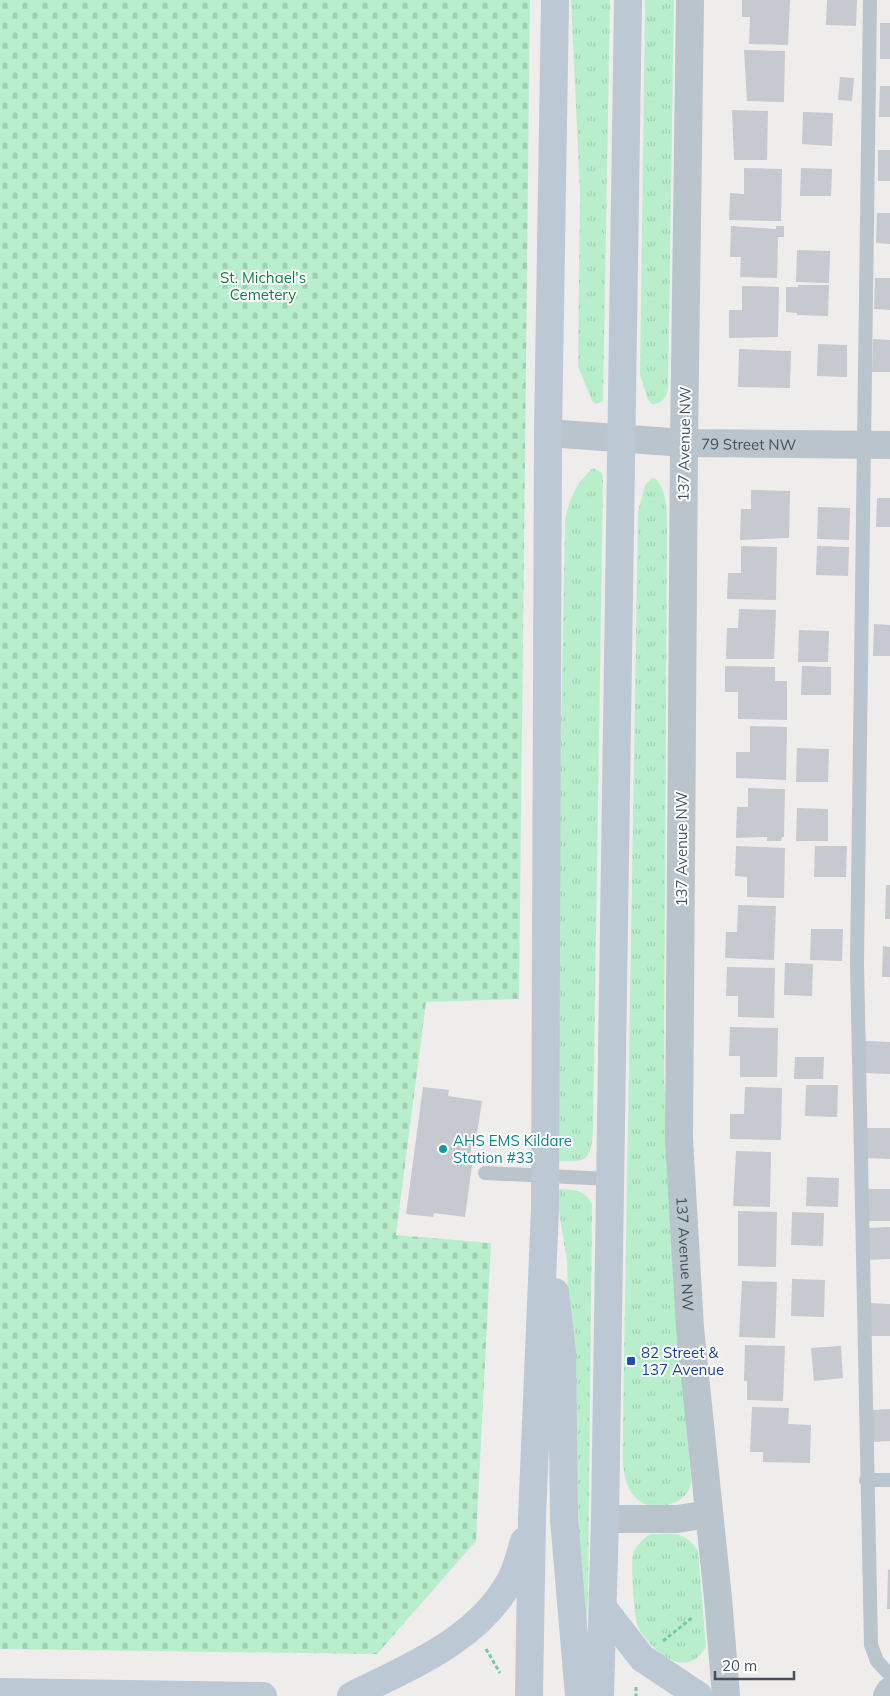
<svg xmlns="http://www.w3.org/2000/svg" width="890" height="1696" font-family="Mulish,sans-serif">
<defs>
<pattern id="grass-tufts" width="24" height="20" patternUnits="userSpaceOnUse" patternTransform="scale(1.25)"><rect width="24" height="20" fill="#b9eecd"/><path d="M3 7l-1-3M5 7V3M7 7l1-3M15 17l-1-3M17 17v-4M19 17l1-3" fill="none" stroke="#a0ceb2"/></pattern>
<pattern id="cemetery-stones" width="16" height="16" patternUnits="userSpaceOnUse" patternTransform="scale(1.25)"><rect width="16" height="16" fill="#b9eecd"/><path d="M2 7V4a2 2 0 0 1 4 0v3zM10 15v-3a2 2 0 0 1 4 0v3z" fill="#a0ceb2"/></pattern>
</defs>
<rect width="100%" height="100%" fill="#efecec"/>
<!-- grass -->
<path fill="url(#grass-tufts)" d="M 571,0 L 610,0 L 603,401 L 596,404 L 592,401 L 578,366 L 580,193 Z
M 645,0 L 674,0 L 668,389 C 666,398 662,404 652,404 L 648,400 L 640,375 Z
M 593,468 L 602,473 L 603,478 L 593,1132 C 590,1164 586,1161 557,1161 L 553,1158 L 565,521 C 569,499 576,483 593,468 Z
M 655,478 C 665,488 666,502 667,516 L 664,1076 L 673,1249 L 691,1480 C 691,1505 651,1515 635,1497 C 618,1479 624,1445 623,1422 L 638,512 L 645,485 L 651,479 Z
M 559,1189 C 575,1190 584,1189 592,1204 L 588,1602 L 584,1643 L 576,1613 L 567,1262 L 556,1192 Z
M 650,1534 C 672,1534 685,1530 698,1551 L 706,1647 C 686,1681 652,1652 638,1627 C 634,1619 630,1559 634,1551 C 638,1544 644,1538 650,1534 Z"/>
<!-- cemetery -->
<path fill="url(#cemetery-stones)" d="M 0,0 L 530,0 L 519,999 L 426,1002 L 396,1235 L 491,1243 L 476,1541 L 377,1654 L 0,1649 Z"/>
<!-- building -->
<path fill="#c6c9cf" d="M 742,0 L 790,0 L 788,45 L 749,44 L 750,17 L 742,17 Z
M 827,0 L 857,0 L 856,26 L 826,25 Z
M 880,23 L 890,23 L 890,59 L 880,59 Z
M 744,50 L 785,51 L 784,102 L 747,101 Z
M 840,77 L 854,78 L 852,101 L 838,100 Z
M 880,86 L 890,86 L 890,117 L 879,117 Z
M 732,110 L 768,111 L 767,160 L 734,160 Z
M 803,112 L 833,113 L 832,146 L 802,144 Z
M 878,150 L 890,150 L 890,181 L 878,181 Z
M 744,168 L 782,169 L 781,221 L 729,220 L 730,193 L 744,194 Z
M 801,168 L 832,169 L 831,196 L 800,196 Z
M 877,213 L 890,213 L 890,244 L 876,243 Z
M 731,226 L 776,229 L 776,226 L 784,226 L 784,237 L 778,237 L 777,278 L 740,277 L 741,257 L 730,257 Z
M 797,250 L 830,251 L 829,283 L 796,282 Z
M 875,278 L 890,278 L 890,310 L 874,309 Z
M 798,285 L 829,285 L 828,316 L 797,315 L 797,313 L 786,312 L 786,287 L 798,287 Z
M 742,286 L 779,287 L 778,337 L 729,338 L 729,310 L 742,310 Z
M 873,339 L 890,340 L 890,372 L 872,372 Z
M 818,344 L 847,345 L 847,377 L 817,376 Z
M 739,349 L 791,351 L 790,388 L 738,387 Z
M 751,490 L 790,491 L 789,538 L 740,540 L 741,509 L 751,509 Z
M 877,498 L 890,498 L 890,527 L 876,527 Z
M 818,507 L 850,508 L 849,540 L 817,539 Z
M 741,546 L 777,547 L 776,600 L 727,599 L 728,573 L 741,573 Z
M 817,546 L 849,547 L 848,576 L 816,575 Z
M 739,609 L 776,610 L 774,659 L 726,659 L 727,628 L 738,628 Z
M 874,624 L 890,625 L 890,656 L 873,656 Z
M 799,630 L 829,631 L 828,662 L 798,662 Z
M 725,666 L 775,667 L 775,681 L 787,681 L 787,720 L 738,719 L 738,692 L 725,692 Z
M 802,666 L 831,667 L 831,695 L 801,695 Z
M 750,726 L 787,727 L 786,780 L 736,778 L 736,752 L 750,752 Z
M 797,748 L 829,749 L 828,782 L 796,782 Z
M 748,788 L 785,789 L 784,837 L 782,837 L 781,841 L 767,841 L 767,837 L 736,838 L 737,807 L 748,807 Z
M 797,808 L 828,809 L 828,841 L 796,841 Z
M 736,846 L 785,848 L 784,898 L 747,897 L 747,877 L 735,876 Z
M 815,846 L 847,846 L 846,877 L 814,877 Z
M 886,885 L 890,885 L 890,919 L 885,919 Z
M 738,905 L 776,906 L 774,960 L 725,958 L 726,932 L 737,932 Z
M 811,929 L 843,929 L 842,961 L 810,960 Z
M 883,946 L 890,947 L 890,977 L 882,977 Z
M 785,963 L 813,964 L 812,996 L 784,995 Z
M 727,967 L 775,968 L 774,1018 L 738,1017 L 738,996 L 726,996 Z
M 730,1027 L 778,1028 L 777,1077 L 740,1077 L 740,1056 L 729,1056 Z
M 865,1041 L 890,1042 L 890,1074 L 864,1073 Z
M 795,1057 L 824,1057 L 823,1079 L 794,1079 Z
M 806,1085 L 838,1085 L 837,1117 L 805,1116 Z
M 423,1087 L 449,1090 L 448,1096 L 482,1101 L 476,1140 L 472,1140 L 470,1158 L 473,1158 L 465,1217 L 434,1213 L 433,1217 L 406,1214 Z
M 745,1087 L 782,1088 L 781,1140 L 730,1139 L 730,1114 L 744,1114 Z
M 864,1128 L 890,1128 L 890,1159 L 864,1158 Z
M 736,1151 L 771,1152 L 770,1207 L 733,1206 Z
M 807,1177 L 839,1178 L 838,1207 L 806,1206 Z
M 862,1189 L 890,1189 L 890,1221 L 862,1221 Z
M 738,1211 L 777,1212 L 776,1267 L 738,1266 Z
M 792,1212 L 824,1213 L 823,1246 L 791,1245 Z
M 890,1227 L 890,1259 L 866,1260 L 865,1228 Z
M 792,1279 L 825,1280 L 824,1317 L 791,1316 Z
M 742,1281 L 777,1282 L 775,1338 L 739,1337 Z
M 869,1303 L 890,1304 L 890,1336 L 868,1336 Z
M 745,1345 L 785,1346 L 783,1401 L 747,1400 L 747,1381 L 744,1381 Z
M 841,1346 L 843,1378 L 814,1381 L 811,1348 Z
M 752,1407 L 789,1408 L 788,1424 L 811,1425 L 810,1463 L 763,1462 L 763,1452 L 750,1452 Z
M 890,1409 L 890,1441 L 873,1442 L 872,1410 Z
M 888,1569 L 890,1570 L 890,1609 L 887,1609 Z"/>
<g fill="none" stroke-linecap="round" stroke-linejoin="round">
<!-- path -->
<path stroke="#71cc9e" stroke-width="3" stroke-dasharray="4 2.5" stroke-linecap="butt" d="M 663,1641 L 693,1617
M 486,1649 L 500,1673
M 636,1687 L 636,1696"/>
<!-- lane -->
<path stroke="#bac4cc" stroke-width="14" d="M 870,0 L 857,963 L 871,1645 L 877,1661 L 890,1675
M 485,1173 L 610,1179
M 866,1480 L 890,1480"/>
<!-- street -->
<g stroke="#bac4cc" stroke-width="28">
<path id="s1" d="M 690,0 L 684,443 L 679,1139 L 690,1328 L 718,1598 L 726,1696"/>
<path id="s2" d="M 548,433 L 684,443 L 890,445"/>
<path d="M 605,1519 L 677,1519 L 709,1514"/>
<path d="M 887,1696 L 890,1691"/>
</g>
<!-- secondary -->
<path stroke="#bcc8d4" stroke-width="28" d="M 555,1292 L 562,1353 L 564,1519 L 579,1696
M 604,1609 L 642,1658 L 699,1696
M 0,1692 L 263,1696
M 351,1696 C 409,1667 478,1640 510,1581 C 517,1569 520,1554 524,1541
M 529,1696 L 532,1518 L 545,1209 L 548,433 L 555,0
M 600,1696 L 605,1519 L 628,0"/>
</g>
<!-- markers -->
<circle fill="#0f9aa8" stroke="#fff" stroke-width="2" cx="443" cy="1149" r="5"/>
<rect fill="#1a4fb4" stroke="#fff" stroke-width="2" x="626" y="1356" width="10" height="10" rx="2.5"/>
<g text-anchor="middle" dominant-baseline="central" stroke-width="4" stroke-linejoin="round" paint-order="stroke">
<!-- park labels -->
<g font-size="15" fill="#167b46" stroke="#fff">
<text x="263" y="277">St. Michael's<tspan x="263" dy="17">Cemetery</tspan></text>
</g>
<!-- street labels -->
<g font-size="15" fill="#45505a" stroke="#fff">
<text transform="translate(684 444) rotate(-89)">137 Avenue NW</text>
<text stroke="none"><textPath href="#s2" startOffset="201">79 Street NW</textPath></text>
<text transform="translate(681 849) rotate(-90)">137 Avenue NW</text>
<text stroke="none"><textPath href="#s1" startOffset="1254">137 Avenue NW</textPath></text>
</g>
<!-- culture labels -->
<g font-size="15" fill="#0d838f" stroke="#fff" text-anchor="start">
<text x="453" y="1140">AHS EMS Kildare<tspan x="453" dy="17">Station #33</tspan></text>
</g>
<!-- transit labels -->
<g font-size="15" fill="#164399" stroke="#fff" text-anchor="start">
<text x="641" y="1352">82 Street &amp;<tspan x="641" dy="17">137 Avenue</tspan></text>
</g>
</g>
<!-- scale -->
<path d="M715 1671v8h79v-8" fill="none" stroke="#45505a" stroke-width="2.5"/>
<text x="722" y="1671" font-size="15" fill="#45505a" stroke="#ffffff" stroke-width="4" paint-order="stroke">20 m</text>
</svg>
